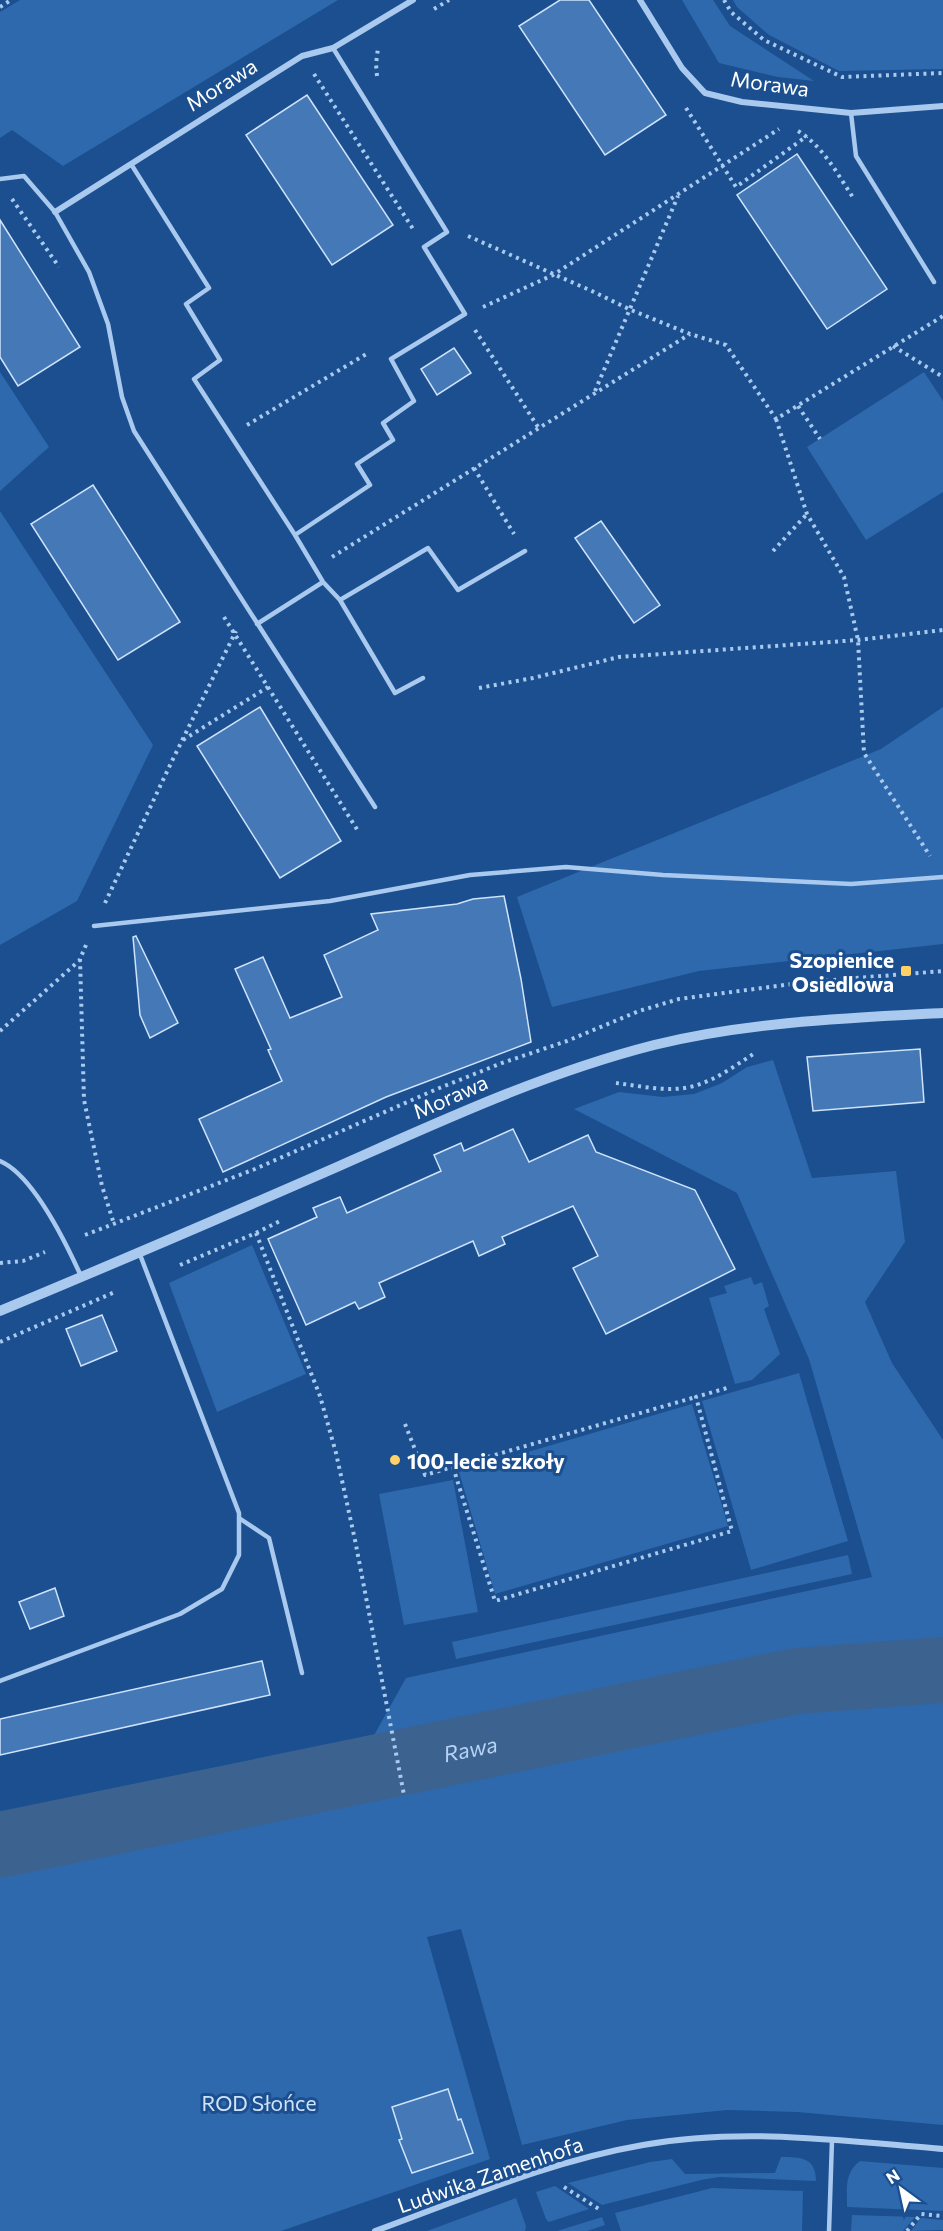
<svg xmlns="http://www.w3.org/2000/svg" width="943" height="2231" font-family="Commissioner,sans-serif">
<rect width="100%" height="100%" fill="#1b4f8f"/>
<!-- green -->
<path fill="#2e69ad" d="M 20,0 L 338,0 L 63,166 L 12,130 L 0,138 L 0,12 Z
M 682,0 L 713,0 L 730,26 L 814,81 L 778,77 L 719,63 Z
M 733,0 L 943,0 L 943,69 L 839,71 L 769,35 L 737,7 Z
M 0,372 L 49,447 L 0,491 Z
M 924,372 L 943,401 L 943,492 L 866,540 L 807,447 Z
M 0,511 L 153,745 L 77,901 L 0,945 Z
M 943,707 L 943,944 L 699,971 L 552,1007 L 517,897 L 881,749 Z
M 773,1060 L 812,1178 L 896,1171 L 905,1242 L 865,1302 L 892,1363 L 943,1440 L 943,2125 L 797,2112 L 727,2110 L 627,2120 L 522,2145 L 461,1929 L 427,1937 L 490,2159 L 281,2231 L 0,2231 L 0,1820 L 373,1737 L 406,1678 L 872,1577 L 809,1359 L 737,1193 L 574,1109 L 619,1092 L 663,1097 L 694,1094 L 722,1083 L 747,1067 Z
M 252,1245 L 306,1374 L 217,1412 L 169,1283 Z
M 751,1277 L 754,1285 L 762,1282 L 769,1306 L 764,1309 L 780,1354 L 752,1380 L 735,1384 L 709,1298 L 727,1293 L 724,1286 Z
M 799,1373 L 848,1541 L 751,1570 L 702,1401 Z
M 692,1404 L 728,1526 L 495,1594 L 459,1472 Z
M 453,1480 L 478,1612 L 404,1625 L 379,1494 Z
M 848,1555 L 852,1574 L 456,1659 L 452,1642 Z
M 781,2157 C 800,2157 816,2157 816,2181 L 719,2177 L 701,2180 L 602,2205 L 568,2183 L 650,2162 L 672,2159 L 685,2174 L 775,2173 Z
M 860,2161 L 943,2168 L 943,2211 L 847,2207 C 847,2190 844,2172 860,2161 Z
M 555,2186 L 589,2209 L 549,2222 L 546,2219 L 536,2192 Z
M 712,2188 L 803,2191 L 802,2231 L 621,2231 L 615,2213 Z
M 516,2198 L 526,2226 L 525,2231 L 427,2231 Z
M 852,2215 L 915,2217 L 903,2231 L 851,2231 Z
M 602,2217 L 605,2225 L 587,2231 L 557,2231 Z
M 921,2218 L 943,2220 L 943,2230 L 911,2231 Z"/>
<g fill="none" stroke-linecap="round" stroke-linejoin="round">
<!-- river -->
<path stroke="#3c6290" stroke-width="66" id="s1" d="M 0,1845 L 797,1681 L 943,1670"/>
</g>
<!-- building -->
<path fill="#4478b7" stroke="#cfe3fa" stroke-width="1.5" d="M 560,0 L 589,0 L 666,115 L 605,155 L 519,26 Z
M 307,95 L 393,225 L 332,265 L 246,135 Z
M 797,154 L 887,289 L 827,329 L 737,195 Z
M 0,220 L 80,347 L 18,386 L 0,357 Z
M 454,348 L 471,373 L 437,395 L 421,369 Z
M 93,485 L 180,622 L 118,660 L 31,524 Z
M 601,521 L 660,605 L 634,623 L 575,538 Z
M 260,707 L 341,841 L 280,878 L 197,746 Z
M 504,896 L 521,979 L 531,1042 L 386,1097 L 223,1172 L 199,1119 L 282,1081 L 268,1050 L 271,1049 L 235,969 L 263,957 L 290,1018 L 342,997 L 324,955 L 378,930 L 371,914 L 457,904 L 473,899 Z
M 136,936 L 178,1023 L 150,1038 L 140,1015 L 133,937 Z
M 920,1049 L 924,1102 L 813,1111 L 807,1057 Z
M 513,1129 L 529,1162 L 588,1135 L 596,1152 L 695,1190 L 735,1269 L 606,1334 L 573,1268 L 598,1256 L 573,1206 L 502,1237 L 505,1244 L 479,1256 L 473,1241 L 379,1283 L 385,1297 L 359,1309 L 355,1302 L 306,1325 L 268,1239 L 317,1217 L 313,1208 L 340,1197 L 347,1213 L 441,1171 L 434,1155 L 461,1143 L 464,1151 Z
M 102,1315 L 117,1351 L 81,1366 L 66,1329 Z
M 55,1588 L 64,1616 L 30,1629 L 19,1602 Z
M 262,1661 L 270,1695 L 0,1755 L 0,1719 Z
M 448,2089 L 458,2120 L 461,2119 L 473,2153 L 412,2173 L 399,2140 L 402,2139 L 392,2107 Z"/>
<g fill="none" stroke-linecap="round" stroke-linejoin="round">
<!-- path -->
<path stroke="#a9c9ee" stroke-width="4" stroke-dasharray="3 4.5" stroke-linecap="butt" d="M 724,0 L 731,12 L 764,40 L 842,77 L 943,73
M 0,7 L 11,0
M 434,9 L 449,0
M 314,74 L 413,229
M 377,76 L 376,64 L 378,48
M 686,108 L 736,187 L 807,136
M 798,131 C 823,146 838,175 854,199
M 12,199 L 59,267
M 468,236 L 594,292 L 631,310 L 690,334 L 726,345 L 776,419 L 943,316
M 483,307 L 553,275 L 779,129
M 475,330 L 538,427
M 893,346 L 943,377
M 595,391 L 678,196
M 798,406 L 820,439
M 776,419 L 807,514 L 844,577 L 858,640 L 864,753 L 930,856
M 247,425 L 368,353
M 474,468 L 514,534
M 773,551 L 807,514
M 332,557 L 690,334
M 224,617 L 358,831
M 479,688 L 533,678 L 619,657 L 858,640 L 943,630
M 183,740 L 268,687
M 105,903 L 172,761 L 236,631
M 86,945 L 80,959 L 84,1100 L 102,1186 L 114,1224
M 0,1031 L 80,960
M 616,1083 C 641,1086 669,1093 694,1086 C 716,1080 736,1065 755,1053
M 256,1233 L 320,1396 L 336,1453 L 355,1540 L 404,1795
M 85,1235 L 255,1169 L 437,1089 L 502,1063 L 567,1041 L 639,1011 L 679,999 L 807,982 L 943,971
M 0,1263 L 23,1261 L 45,1252
M 180,1265 L 256,1233 L 280,1221
M 0,1342 L 115,1292
M 405,1424 L 425,1475 L 696,1397
M 453,1467 L 495,1601 L 732,1531 L 696,1397 L 727,1388
M 564,2187 L 602,2211
M 907,2231 L 921,2214 L 943,2216"/>
<!-- service -->
<path stroke="#a9c9ee" stroke-width="4.5" d="M 851,113 L 856,156 L 934,282
M 131,164 L 209,288 L 186,304 L 220,360 L 194,379 L 295,535 L 370,485 L 357,464 L 393,440 L 383,423 L 414,401 L 391,359 L 465,314 L 424,247 L 447,232 L 333,48
M 0,179 L 24,176 L 55,212 L 89,272 L 108,324 L 122,397 L 134,431 L 375,807
M 295,535 L 323,582 L 340,600 L 395,693 L 423,678
M 340,600 L 428,548 L 458,590 L 525,551
M 257,624 L 323,582
M 94,926 L 330,901 L 470,875 L 566,867 L 663,875 L 851,884 L 943,877
M 0,1161 C 33,1175 66,1243 81,1276
M 239,1518 L 269,1538 L 302,1673
M 0,1681 L 180,1614 L 222,1589 L 239,1555 L 239,1513 L 139,1252
M 829,2231 L 832,2140"/>
<!-- minor -->
<path stroke="#a9c9ee" stroke-width="6" d="M 640,0 L 682,68 L 705,93 L 742,102 L 851,113 L 943,106
M 55,212 L 302,56 L 333,48 L 413,0
M 375,2231 C 463,2199 550,2161 643,2145 C 742,2127 844,2141 943,2149"/>
<!-- tertiary -->
<path stroke="#a9c9ee" stroke-width="10" d="M 0,1311 C 113,1264 225,1216 337,1167 C 441,1121 544,1073 654,1045 C 748,1022 847,1018 943,1013"/>
</g>
<!-- markers -->
<g fill="#ffd166" stroke="#1b4f8f" stroke-width="2">
<rect x="900" y="965" width="12" height="12" rx="3"/>
<circle cx="395" cy="1460" r="6"/>
</g>
<g text-anchor="middle" dominant-baseline="central" stroke-width="6" stroke-linejoin="round" paint-order="stroke">
<!-- street labels -->
<g font-size="21" fill="#fff" stroke="#1b4f8f">
<text transform="translate(770 83) rotate(8)">Morawa</text>
<text transform="translate(221 84) rotate(-32)">Morawa</text>
<text transform="translate(450 1096) rotate(-24)">Morawa</text>
<text transform="translate(490 2174) rotate(-19)">Ludwika Zamenhofa</text>
</g>
<!-- poi labels -->
<g font-size="21" font-weight="bold" fill="#fff" stroke="#1b4f8f" text-anchor="end">
<text x="894" y="959">Szopienice<tspan x="894" dy="24">Osiedlowa</tspan></text>
<text x="407" y="1460" text-anchor="start">100-lecie szkoły</text>
</g>
<!-- park labels -->
<g font-size="21" fill="#cfe3fa" stroke="#1b4f8f">
<text x="259" y="2102">ROD Słońce</text>
</g>
<!-- water labels -->
<g font-size="22" font-style="italic" fill="#b5d3f5" stroke="#1b4f8f">
<text stroke="none"><textPath href="#s1" startOffset="480">Rawa</textPath></text>
</g>
</g>
<!-- north arrow -->
<g transform="translate(901 2189) rotate(327)" stroke="#1b4f8f" stroke-width="4.5" paint-order="stroke">
<path d="M0-4.5L10 22L0 15L-10 22Z" fill="#ffffff"/>
<text y="-9" font-size="16" font-weight="bold" text-anchor="middle" fill="#ffffff">N</text>
</g>
</svg>
